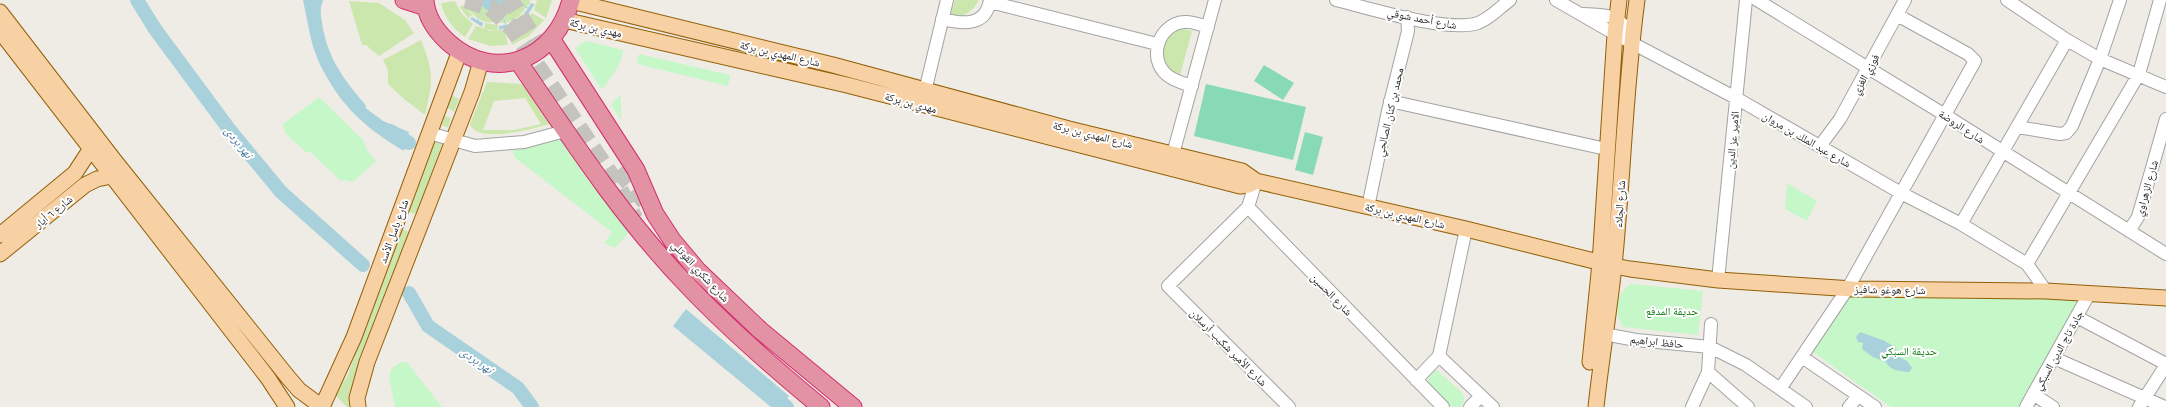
<svg xmlns="http://www.w3.org/2000/svg" width="2166" height="407" font-family="'Noto Sans','Noto Naskh Arabic',sans-serif">
<rect width="100%" height="100%" fill="#efece6"/>
<!-- grass -->
<path fill="#cce7ae" fill-rule="evenodd" d="M 464,0 L 476,0 L 485,9 L 478,19 L 469,10 Z
M 518,0 L 530,0 L 530,3 L 518,17 L 506,23 L 503,12 L 509,9 Z
M 537,0 L 552,0 L 546,18 L 534,10 Z
M 955,0 L 979,0 C 973,11 966,16 953,18 L 951,13 Z
M 349,1 L 379,3 L 405,20 L 414,33 L 379,56 L 366,45 L 362,45 Z
M 455,1 L 461,13 L 473,24 L 465,37 C 453,29 444,17 441,3 Z
M 464,5 L 472,15 L 468,18 L 460,7 Z
M 485,9 L 495,13 L 502,12 L 505,23 L 485,22 L 479,19 Z
M 532,13 L 544,20 L 529,36 L 512,45 L 508,30 L 522,23 Z
M 523,14 L 527,18 L 515,26 L 513,21 Z
M 485,23 L 498,25 L 498,31 L 484,29 Z
M 476,26 L 490,31 L 505,30 L 508,45 L 491,46 L 468,39 Z
M 1184,29 L 1192,31 L 1179,79 L 1174,77 L 1161,57 C 1164,40 1164,32 1184,29 Z
M 421,40 C 434,73 433,80 425,115 L 404,99 L 388,84 L 388,70 L 383,60 Z
M 487,82 L 522,84 L 552,123 C 538,128 476,145 470,124 ZM 525,98 L 541,124 L 514,130 L 483,130 L 494,101 Z
M 451,95 L 459,99 L 454,112 L 446,107 Z
M 445,116 L 451,118 L 448,128 L 442,125 Z
M 435,140 L 443,142 L 417,212 L 414,214 L 409,212 Z
M 402,229 L 409,232 L 352,383 L 353,407 L 347,407 L 334,394 L 347,377 Z"/>
<!-- park -->
<path fill="#c5f7c8" d="M 586,41 L 623,50 C 622,65 610,78 602,90 L 575,48 Z
M 639,54 L 730,75 L 728,86 L 637,64 Z
M 621,94 L 621,120 L 611,104 Z
M 319,97 L 363,140 L 367,150 L 376,161 L 353,182 L 345,180 L 341,181 L 309,151 L 307,153 L 285,133 L 283,124 Z
M 567,138 L 631,230 L 615,248 L 604,243 L 612,232 L 514,157 L 513,150 Z
M 1787,183 L 1817,201 L 1807,221 L 1785,209 Z
M 1631,284 L 1703,291 L 1698,335 L 1623,327 C 1614,313 1615,293 1631,284 Z
M 1847,291 L 2083,300 L 2023,407 L 1891,407 L 1810,350 Z
M 401,362 L 407,362 L 442,407 L 395,407 L 389,377 L 392,368 Z
M 1437,370 L 1462,393 C 1465,399 1465,402 1460,407 C 1457,407 1454,407 1451,406 C 1442,400 1413,374 1437,370 Z"/>
<!-- pitch -->
<path fill="#88dab7" d="M 1264,65 L 1294,83 L 1283,100 L 1254,81 Z
M 1206,84 L 1306,107 L 1293,160 L 1194,136 Z
M 1305,132 L 1323,137 L 1313,175 L 1295,170 Z"/>
<!-- water -->
<path fill="#a9d1db" d="M 303,0 L 323,0 L 315,28 L 325,63 L 347,94 L 383,121 L 409,132 L 404,151 C 338,112 317,74 303,0 Z
M 476,0 L 518,0 L 528,8 L 531,3 L 535,4 L 527,16 L 524,13 L 528,9 L 517,1 L 509,9 L 503,12 L 506,25 L 512,23 L 513,26 L 499,30 L 499,26 L 505,25 L 502,12 L 495,13 L 485,9 L 478,20 L 483,23 L 482,27 L 470,19 L 472,17 L 477,20 L 485,9 Z
M 686,309 L 789,396 L 780,407 L 771,407 L 673,326 Z
M 1860,332 L 1885,341 L 1896,348 L 1897,356 L 1907,361 L 1912,368 L 1909,372 C 1900,371 1890,371 1886,362 L 1873,357 L 1862,349 L 1863,343 L 1858,342 L 1856,337 Z"/>
<g fill="none" stroke-linecap="round" stroke-linejoin="round">
<!-- river -->
<path stroke="#a9d1db" stroke-width="14" d="M 137,0 L 155,29 L 229,129 L 281,192 L 363,265
M 313,0 C 314,47 329,74 359,108
M 390,131 L 409,143
M 409,293 L 428,326 L 518,388 L 532,407
M 768,391 L 787,407"/>
<!-- highway-tunnel -->
<path stroke="#c5c3be" stroke-width="17" stroke-dasharray="17 8" stroke-linecap="butt" d="M 466,0 L 491,8 L 512,28 L 617,184 L 635,219
M 503,0 L 514,6 L 543,53
M 618,170 L 651,209"/>
<defs>
<path id="minor" d="M 1336,0 C 1368,8 1449,33 1478,23 C 1491,18 1499,8 1510,0
M 1556,0 L 1615,34 L 1736,98 L 1901,193 L 1961,224 L 2027,264 L 2046,291
M 1757,0 L 1945,115 L 2166,254
M 2007,0 L 2067,40 L 2100,59 L 2166,87
M 990,2 L 1157,44
M 1582,14 C 1606,15 1618,13 1632,36
M 942,19 C 962,24 986,27 990,0
M 1192,86 C 1183,83 1174,81 1167,75 C 1147,58 1159,24 1184,22 C 1191,21 1201,25 1208,27
M 925,91 L 947,0
M 1390,101 L 1606,149
M 2017,127 L 2060,134 L 2066,133 L 2072,126 L 2100,59 L 2120,0
M 429,133 L 475,146 L 524,142 L 565,131
M 1820,146 L 1840,119 L 1905,0
M 1173,154 L 1215,0
M 1256,181 L 1248,207 L 1168,286 L 1289,407
M 1248,207 L 1443,407
M 1368,207 L 1388,111 L 1408,31 L 1407,17
M 1961,224 L 2067,40
M 2129,231 L 2138,217 L 2166,119
M 2027,264 L 2139,74 L 2160,0
M 1718,280 L 1746,0
M 2077,317 L 2166,364
M 1604,334 L 1636,340 L 1710,347 L 1746,365 L 1806,407
M 1439,356 L 1493,407
M 1802,357 L 1875,407
M 2054,358 L 2165,407
M 1708,372 L 1748,407
M 1416,380 L 1439,356 L 1466,229
M 1780,389 L 1848,288 L 1975,61 L 1968,54 L 1897,15
M 2033,394 L 2053,407
M 1470,407 L 1481,396
M 1692,407 L 1708,372 L 1711,324
M 1849,407 L 1858,396
M 2026,407 L 2089,294
M 2139,407 L 2166,365"/>
<path id="major" d="M 571,1 L 833,65 L 1069,129 L 1242,171 L 1256,181 L 1466,229 L 1614,266 L 1630,269 L 1718,280 L 1853,289 L 2046,291 L 2166,298
M 0,12 L 114,160 L 287,376 L 299,390 L 322,407
M 564,20 L 847,85 L 1240,186 L 1249,185 L 1256,181
M 0,31 L 268,378 L 287,407
M 0,235 L 75,173 L 90,150
M 0,254 L 85,185 L 97,179 L 111,176
M 1590,362 L 1600,263 L 1615,34 L 1619,0
M 322,407 L 354,337 L 459,53
M 358,407 L 357,398 L 367,362 L 472,92 L 481,61
M 1596,407 C 1601,360 1609,313 1614,266 C 1623,177 1625,88 1637,0"/>
<path id="highway" d="M 404,0 L 426,7
M 425,0 C 426,16 436,31 448,42 C 495,85 556,59 571,0
M 552,40 L 636,170 L 655,214 L 672,240 L 698,271 L 760,330 L 853,407
M 518,61 C 571,139 623,219 689,287 C 730,330 775,369 821,407"/>
</defs>
<!-- minor casing -->
<use href="#minor" stroke="#a3a3a3" stroke-width="14"/>
<!-- major casing -->
<use href="#major" stroke="#935f07" stroke-width="17"/>
<!-- highway casing -->
<use href="#highway" stroke="#d32e6d" stroke-width="19"/>
<!-- minor -->
<use href="#minor" stroke="#fff" stroke-width="12"/>
<!-- major -->
<use href="#major" stroke="#f7d0a3" stroke-width="15"/>
<!-- highway -->
<use href="#highway" stroke="#e392a4" stroke-width="17"/>
</g>
<g text-anchor="middle" dominant-baseline="central" stroke-width="4" stroke-linejoin="round" paint-order="stroke">
<!-- street labels -->
<g font-size="11" fill="#1f1f1f" stroke="#fff">
<text transform="translate(1422 18) rotate(11)">شارع أحمد شوقي</text>
<text transform="translate(596 27) rotate(13)">مهدي بن بركة</text>
<text transform="translate(780 53) rotate(13)">شارع المهدي بن بركة</text>
<text transform="translate(1865 74) rotate(-61)">فوزي الغزي</text>
<text transform="translate(911 102) rotate(15)">مهدي بن بركة</text>
<text transform="translate(1389 112) rotate(-77)">محمد بن كنان الصالحي</text>
<text transform="translate(1962 126) rotate(33)">شارع الروضة</text>
<text transform="translate(1093 134) rotate(14)">شارع المهدي بن بركة</text>
<text transform="translate(1807 139) rotate(30)">شارع عبد الملك بن مروان</text>
<text transform="translate(1732 140) rotate(-85)">الامير عز الدين</text>
<text transform="translate(2146 188) rotate(-74)">شارع الزهراوي</text>
<text transform="translate(1619 204) rotate(-86)">شارع الجلاء</text>
<text transform="translate(53 211) rotate(-39)">شارع ٦ أيار</text>
<text transform="translate(1405 215) rotate(13)">شارع المهدي بن بركة</text>
<text transform="translate(393 231) rotate(-70)">شارع باسل الأسد</text>
<text transform="translate(701 271) rotate(47)">شارع شكري القوتلي</text>
<text transform="translate(1890 289) rotate(1)">شارع هوغو شافيز</text>
<text transform="translate(1332 294) rotate(46)">شارع الحسين</text>
<text transform="translate(1657 341) rotate(6)">حافظ ابراهيم</text>
<text transform="translate(1229 347) rotate(45)">شارع الأمير شكيب أرسلان</text>
<text transform="translate(2058 350) rotate(-61)">جادة تاج الدين السبكي</text>
</g>
<!-- park labels -->
<g font-size="11" fill="#117916" stroke="#fff">
<text x="1672" y="310">حديقة المدفع</text>
<text x="1909" y="350">حديقة السبكي</text>
</g>
<!-- water labels -->
<g font-size="12" font-style="italic" fill="#4a769c" stroke="#fff">
<text transform="translate(239 142) rotate(51)">نهر بردى</text>
<text transform="translate(477 360) rotate(35)">نهر بردى</text>
</g>
</g>
</svg>
